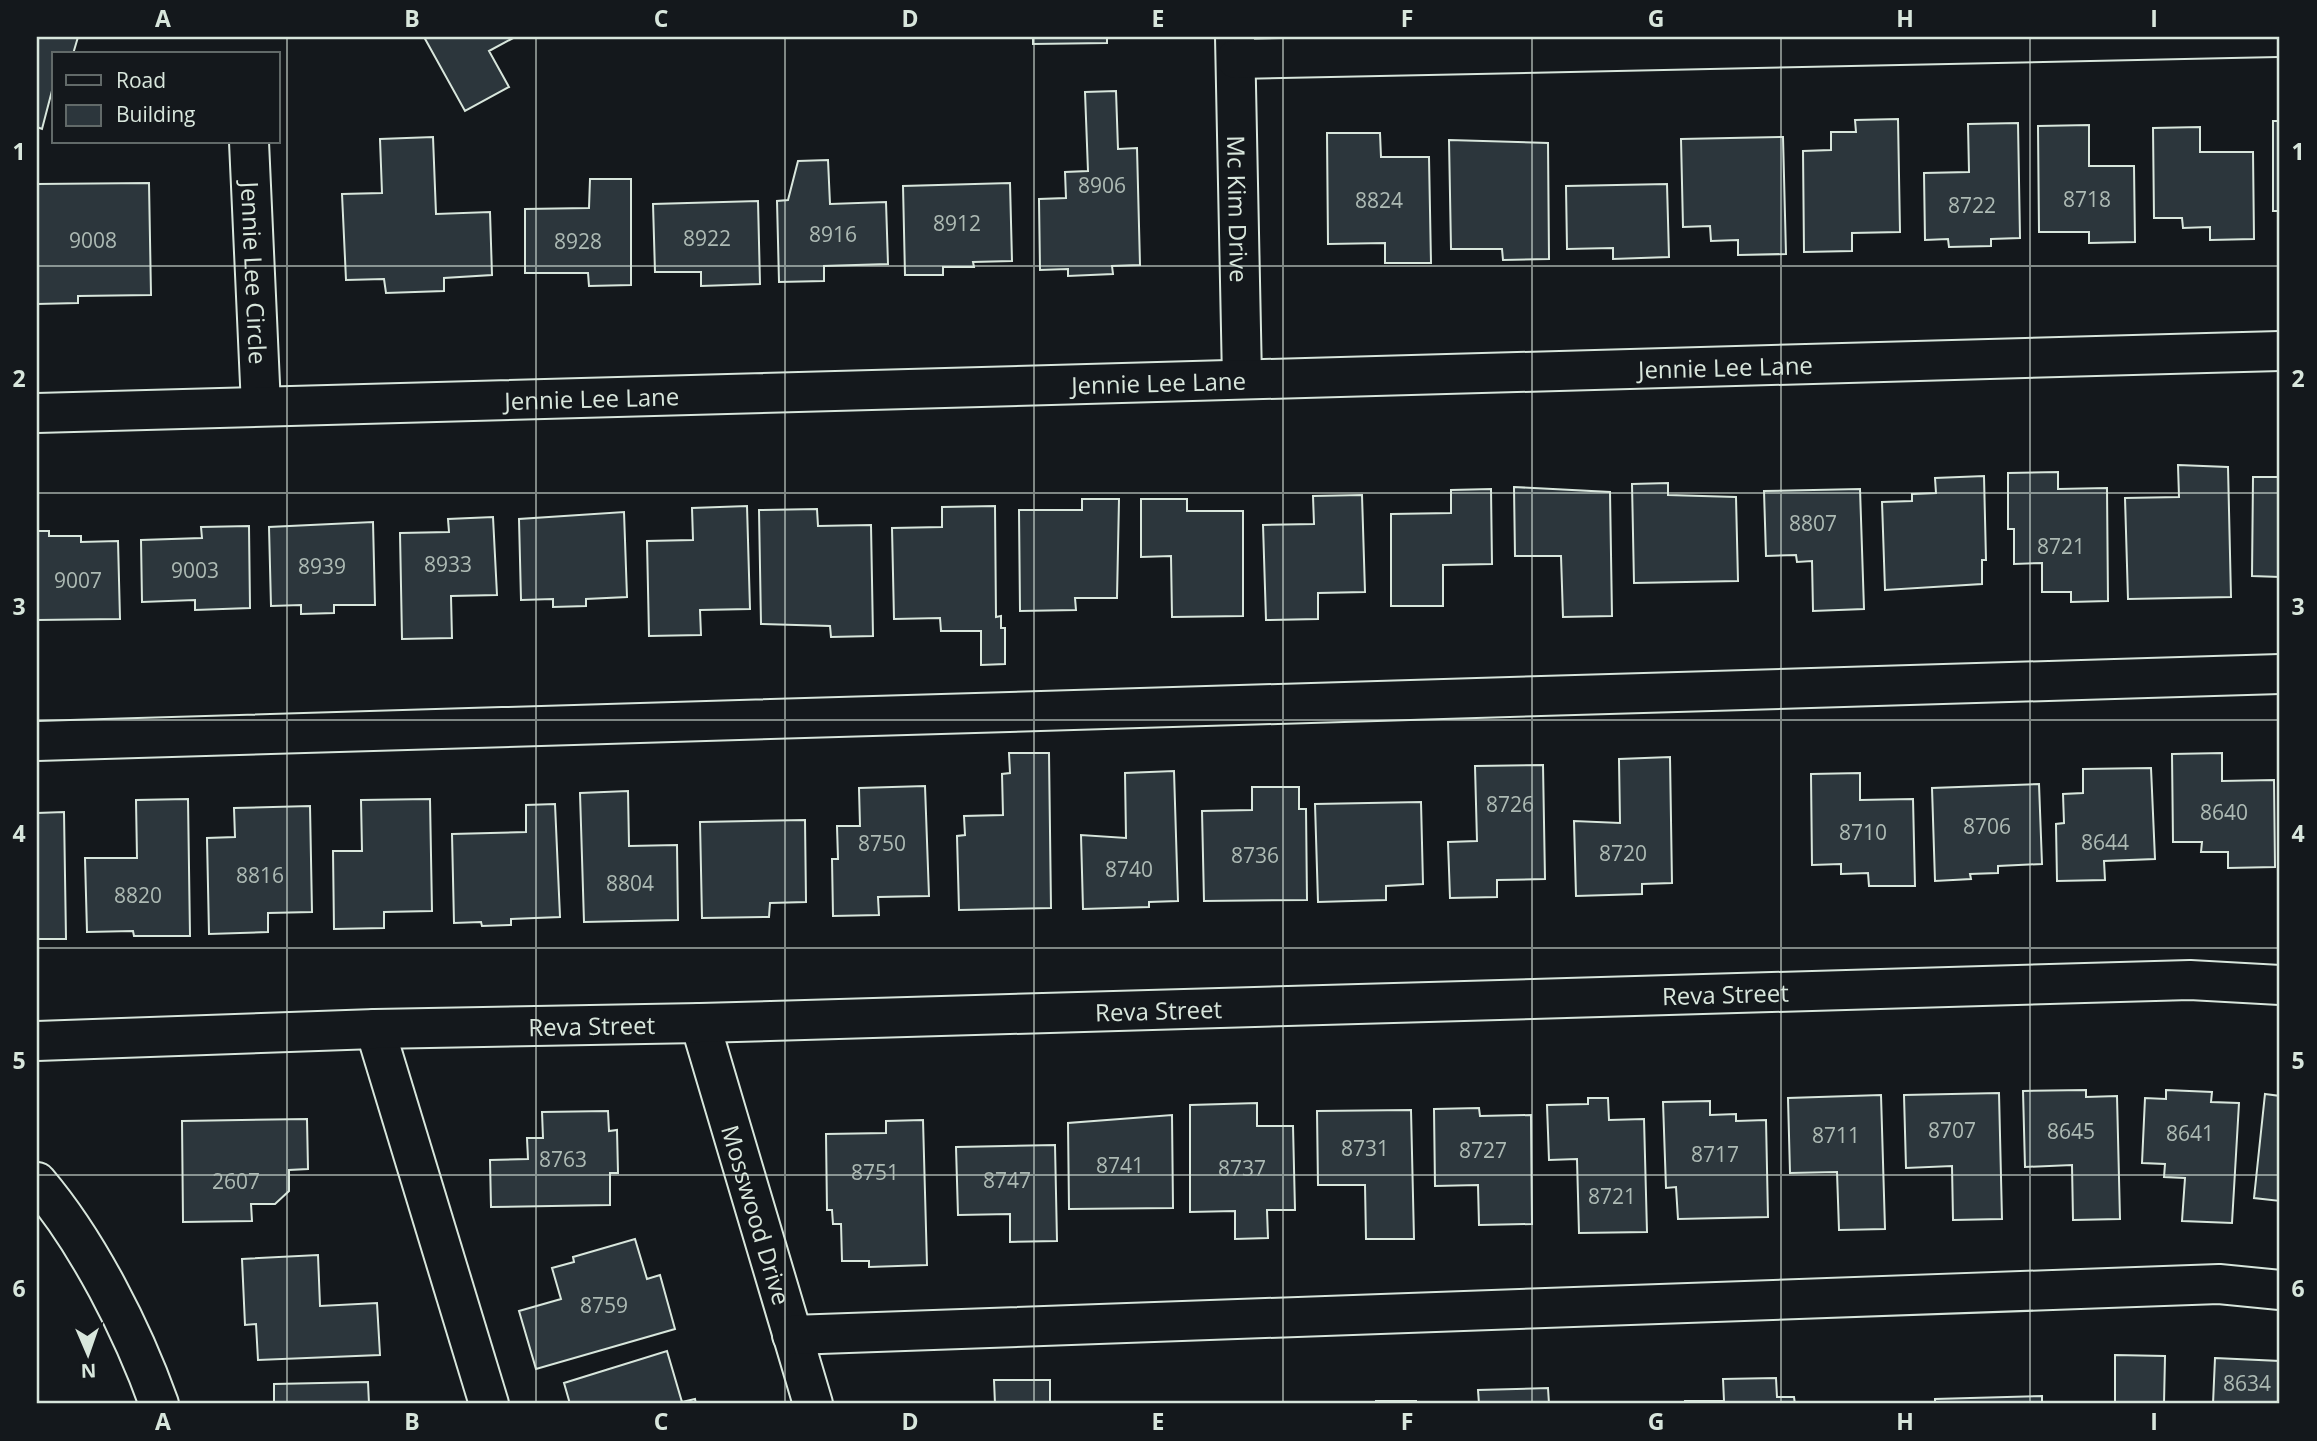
<svg xmlns="http://www.w3.org/2000/svg" width="2317" height="1441" font-family="'Open Sans',sans-serif">
<rect width="100%" height="100%" fill="#14181c"/>
<!-- building -->
<path fill="#2c363c" stroke="#d8e6dc" stroke-width="2" d="M 37,37 L 78,37 L 73,54 L 54,54 L 54,83 L 42,129 L 37,127 Z
M 424,37 L 515,37 L 489,51 L 509,87 L 465,111 Z
M 1033,37 L 1107,37 L 1107,43 L 1033,44 Z
M 1116,91 L 1118,149 L 1137,148 L 1140,265 L 1112,266 L 1113,274 L 1068,276 L 1068,269 L 1040,270 L 1039,199 L 1066,198 L 1065,172 L 1088,171 L 1085,92 Z
M 1898,119 L 1900,232 L 1852,233 L 1852,251 L 1804,252 L 1803,151 L 1831,150 L 1831,132 L 1856,132 L 1855,120 Z
M 2273,121 L 2280,121 L 2280,211 L 2273,211 Z
M 2018,123 L 2020,238 L 1991,239 L 1991,246 L 1949,247 L 1948,239 L 1925,240 L 1924,173 L 1969,172 L 1968,124 Z
M 2089,125 L 2089,166 L 2134,166 L 2135,242 L 2089,243 L 2089,232 L 2039,232 L 2038,126 Z
M 2200,127 L 2200,152 L 2253,152 L 2254,239 L 2210,240 L 2210,227 L 2183,228 L 2182,218 L 2154,218 L 2153,128 Z
M 1327,133 L 1380,133 L 1381,157 L 1429,157 L 1431,263 L 1385,263 L 1385,243 L 1328,244 Z
M 433,137 L 436,214 L 490,212 L 492,275 L 444,278 L 444,291 L 386,293 L 384,279 L 346,280 L 342,194 L 382,193 L 380,139 Z
M 1783,137 L 1786,254 L 1738,255 L 1738,240 L 1711,241 L 1710,226 L 1683,227 L 1681,139 Z
M 1449,140 L 1548,143 L 1549,259 L 1503,260 L 1502,249 L 1451,249 Z
M 828,160 L 830,204 L 886,202 L 888,264 L 824,266 L 824,281 L 779,282 L 777,201 L 788,200 L 798,161 Z
M 590,179 L 631,179 L 631,285 L 589,286 L 588,273 L 525,273 L 525,209 L 589,208 Z
M 149,183 L 151,295 L 78,296 L 78,303 L 37,304 L 37,184 Z
M 1010,183 L 1012,261 L 973,262 L 974,267 L 943,267 L 943,275 L 905,275 L 903,186 Z
M 1667,184 L 1669,257 L 1613,259 L 1613,248 L 1567,249 L 1566,186 Z
M 758,201 L 760,284 L 701,286 L 701,272 L 655,272 L 653,204 Z
M 2178,465 L 2228,467 L 2231,597 L 2128,599 L 2125,498 L 2179,497 Z
M 2058,472 L 2058,489 L 2107,488 L 2108,601 L 2071,602 L 2071,592 L 2042,592 L 2042,563 L 2014,564 L 2014,529 L 2008,529 L 2008,473 Z
M 1984,476 L 1986,560 L 1982,560 L 1982,584 L 1885,590 L 1882,502 L 1912,501 L 1912,494 L 1936,493 L 1935,478 Z
M 2253,477 L 2280,477 L 2280,577 L 2252,576 Z
M 1668,483 L 1668,495 L 1736,497 L 1738,581 L 1634,583 L 1632,484 Z
M 1514,487 L 1610,492 L 1612,616 L 1563,617 L 1561,556 L 1515,556 Z
M 1491,489 L 1492,564 L 1443,565 L 1443,606 L 1391,606 L 1391,514 L 1451,513 L 1451,490 Z
M 1860,489 L 1864,609 L 1813,611 L 1812,561 L 1797,562 L 1796,555 L 1766,556 L 1764,491 Z
M 1362,495 L 1365,592 L 1318,593 L 1318,619 L 1266,620 L 1263,525 L 1314,524 L 1313,496 Z
M 1082,499 L 1119,499 L 1117,598 L 1075,598 L 1076,610 L 1020,611 L 1019,510 L 1082,510 Z
M 1141,499 L 1187,499 L 1187,511 L 1243,511 L 1243,616 L 1172,617 L 1171,556 L 1141,557 Z
M 747,506 L 750,609 L 700,610 L 701,635 L 649,636 L 647,541 L 693,540 L 692,508 Z
M 995,506 L 996,617 L 1001,616 L 1001,628 L 1005,628 L 1005,664 L 981,665 L 981,631 L 941,631 L 940,618 L 894,619 L 892,528 L 942,527 L 942,507 Z
M 817,509 L 818,526 L 871,525 L 873,636 L 831,637 L 830,626 L 761,624 L 759,510 Z
M 624,512 L 627,597 L 586,599 L 586,606 L 553,607 L 553,599 L 521,600 L 519,519 Z
M 493,517 L 497,595 L 451,596 L 452,638 L 402,639 L 400,533 L 449,532 L 448,519 Z
M 373,522 L 375,605 L 334,605 L 334,613 L 301,614 L 301,605 L 271,606 L 269,527 Z
M 249,526 L 250,608 L 195,610 L 195,600 L 142,602 L 141,540 L 202,538 L 201,527 Z
M 37,531 L 49,531 L 49,536 L 81,536 L 81,542 L 118,541 L 120,619 L 37,620 Z
M 1009,753 L 1049,753 L 1051,908 L 959,910 L 957,836 L 965,835 L 964,816 L 1003,815 L 1002,774 L 1010,773 Z
M 2222,753 L 2222,781 L 2274,780 L 2275,867 L 2228,868 L 2228,852 L 2201,852 L 2202,842 L 2173,842 L 2172,754 Z
M 1670,757 L 1672,883 L 1642,884 L 1642,894 L 1576,896 L 1574,821 L 1620,823 L 1619,759 Z
M 1543,765 L 1545,879 L 1497,880 L 1497,897 L 1450,898 L 1448,842 L 1477,841 L 1475,766 Z
M 2151,768 L 2155,859 L 2104,861 L 2105,880 L 2057,881 L 2056,824 L 2064,823 L 2063,794 L 2083,793 L 2083,769 Z
M 1174,771 L 1178,901 L 1149,902 L 1149,907 L 1083,909 L 1081,835 L 1126,838 L 1125,773 Z
M 1860,773 L 1860,800 L 1913,799 L 1915,886 L 1869,886 L 1868,873 L 1841,874 L 1841,864 L 1812,865 L 1811,774 Z
M 2039,784 L 2042,864 L 1998,866 L 1998,873 L 1970,874 L 1971,879 L 1935,881 L 1932,788 Z
M 925,786 L 929,896 L 878,897 L 879,915 L 833,916 L 832,859 L 838,859 L 837,826 L 860,826 L 859,788 Z
M 1252,787 L 1299,787 L 1299,809 L 1306,809 L 1307,900 L 1204,901 L 1202,811 L 1252,810 Z
M 628,791 L 629,846 L 677,845 L 678,920 L 584,922 L 580,793 Z
M 188,799 L 190,936 L 134,936 L 133,931 L 87,932 L 85,858 L 137,858 L 136,800 Z
M 430,799 L 432,911 L 384,912 L 384,928 L 334,929 L 333,851 L 362,851 L 361,800 Z
M 1421,802 L 1423,884 L 1386,886 L 1386,900 L 1318,902 L 1315,804 Z
M 555,804 L 560,917 L 511,919 L 511,925 L 482,926 L 481,922 L 454,923 L 452,834 L 526,832 L 526,805 Z
M 310,806 L 312,912 L 268,913 L 268,932 L 209,934 L 207,838 L 235,837 L 234,808 Z
M 64,812 L 66,939 L 37,939 L 37,813 Z
M 805,820 L 806,902 L 770,903 L 769,917 L 702,918 L 700,822 Z
M 2086,1090 L 2086,1097 L 2117,1096 L 2120,1219 L 2073,1220 L 2072,1165 L 2025,1167 L 2023,1091 Z
M 2166,1090 L 2212,1092 L 2211,1102 L 2239,1103 L 2232,1223 L 2182,1221 L 2185,1178 L 2164,1177 L 2165,1164 L 2142,1163 L 2145,1098 L 2166,1099 Z
M 1999,1093 L 2002,1219 L 1953,1220 L 1952,1166 L 1906,1168 L 1904,1095 Z
M 2265,1094 L 2280,1096 L 2280,1201 L 2254,1198 Z
M 1881,1095 L 1885,1229 L 1839,1230 L 1837,1172 L 1790,1173 L 1788,1098 Z
M 1588,1098 L 1608,1098 L 1609,1120 L 1644,1119 L 1647,1232 L 1579,1233 L 1577,1159 L 1549,1160 L 1547,1105 L 1588,1104 Z
M 1710,1101 L 1710,1115 L 1736,1114 L 1736,1121 L 1766,1120 L 1768,1217 L 1678,1219 L 1676,1187 L 1666,1188 L 1663,1102 Z
M 1257,1103 L 1257,1126 L 1293,1126 L 1295,1210 L 1267,1210 L 1268,1238 L 1235,1239 L 1235,1211 L 1190,1212 L 1190,1105 Z
M 1479,1108 L 1480,1116 L 1531,1115 L 1532,1224 L 1479,1225 L 1478,1185 L 1435,1186 L 1434,1109 Z
M 1411,1110 L 1414,1239 L 1366,1239 L 1365,1185 L 1318,1185 L 1317,1111 Z
M 608,1111 L 609,1131 L 617,1130 L 618,1173 L 610,1173 L 610,1205 L 491,1207 L 490,1160 L 528,1159 L 527,1138 L 543,1138 L 542,1112 Z
M 1172,1115 L 1173,1208 L 1069,1209 L 1068,1123 Z
M 307,1119 L 308,1169 L 289,1170 L 289,1191 L 275,1204 L 251,1204 L 252,1221 L 183,1222 L 182,1121 Z
M 923,1120 L 927,1265 L 869,1267 L 869,1261 L 842,1261 L 841,1224 L 833,1224 L 832,1210 L 827,1210 L 826,1134 L 886,1133 L 886,1121 Z
M 1055,1145 L 1057,1241 L 1010,1242 L 1010,1214 L 958,1215 L 956,1147 Z
M 635,1239 L 647,1279 L 660,1275 L 675,1329 L 536,1369 L 519,1311 L 561,1299 L 552,1268 L 574,1262 L 573,1257 Z
M 318,1255 L 320,1306 L 377,1303 L 380,1355 L 258,1360 L 256,1324 L 245,1325 L 242,1259 Z
M 667,1351 L 682,1402 L 695,1399 L 696,1404 L 570,1404 L 564,1383 Z
M 2115,1355 L 2165,1356 L 2164,1404 L 2115,1404 Z
M 2215,1358 L 2280,1361 L 2280,1404 L 2213,1404 Z
M 1776,1378 L 1777,1397 L 1794,1397 L 1795,1404 L 1685,1404 L 1685,1401 L 1724,1401 L 1723,1379 Z
M 994,1380 L 1050,1380 L 1050,1404 L 995,1404 Z
M 368,1382 L 369,1404 L 274,1404 L 274,1384 Z
M 1548,1388 L 1549,1404 L 1479,1404 L 1478,1390 Z
M 2042,1396 L 2042,1404 L 1935,1404 L 1935,1399 Z
M 1376,1401 L 1416,1401 L 1416,1404 L 1376,1404 Z"/>
<g fill="none" stroke-linecap="round" stroke-linejoin="round">
<defs>
<g id="minor">
<path id="s1" d="M 1235,37 L 1242,379"/>
<path d="M 1236,59 L 2278,37"/>
<path id="s2" d="M 249,142 L 261,406"/>
<path id="s3" d="M 37,413 L 2280,351"/>
<path d="M 37,741 L 2280,674"/>
<path id="s4" d="M 700,1023 L 813,1404"/>
<path d="M 375,1029 L 489,1404"/>
<path id="s5" d="M 37,1041 L 375,1029 L 700,1023 L 2190,980 L 2280,985"/>
<path d="M 37,1182 C 88,1242 133,1331 159,1404"/>
<path d="M 792,1335 L 2219,1284 L 2280,1290"/>
</g>
</defs>
<!-- minor casing -->
<use href="#minor" stroke="#d8e6dc" stroke-width="42"/>
<!-- minor -->
<use href="#minor" stroke="#14181c" stroke-width="38"/>
</g>
<!-- grid -->
<path fill="none" stroke="#d8e6dc" stroke-width="2" stroke-opacity="0.55" d="M 287,37 L 287,1404M 536,37 L 536,1404M 785,37 L 785,1404M 1034,37 L 1034,1404M 1283,37 L 1283,1404M 1532,37 L 1532,1404M 1781,37 L 1781,1404M 2030,37 L 2030,1404M 37,266 L 2280,266M 37,493 L 2280,493M 37,720 L 2280,720M 37,948 L 2280,948M 37,1175 L 2280,1175"/>
<g text-anchor="middle" dominant-baseline="central" stroke-width="5" stroke-linejoin="round" paint-order="stroke">
<!-- number labels -->
<g font-size="21" fill="#adbab4">
<text x="1102" y="185">8906</text>
<text x="2087" y="199">8718</text>
<text x="1379" y="200">8824</text>
<text x="1972" y="205">8722</text>
<text x="957" y="223">8912</text>
<text x="833" y="234">8916</text>
<text x="707" y="238">8922</text>
<text x="93" y="240">9008</text>
<text x="578" y="241">8928</text>
<text x="1813" y="523">8807</text>
<text x="2061" y="546">8721</text>
<text x="448" y="564">8933</text>
<text x="322" y="566">8939</text>
<text x="195" y="570">9003</text>
<text x="78" y="580">9007</text>
<text x="1510" y="804">8726</text>
<text x="2224" y="812">8640</text>
<text x="1987" y="826">8706</text>
<text x="1863" y="832">8710</text>
<text x="2105" y="842">8644</text>
<text x="882" y="843">8750</text>
<text x="1623" y="853">8720</text>
<text x="1255" y="855">8736</text>
<text x="1129" y="869">8740</text>
<text x="260" y="875">8816</text>
<text x="630" y="883">8804</text>
<text x="138" y="895">8820</text>
<text x="1952" y="1130">8707</text>
<text x="2071" y="1131">8645</text>
<text x="2190" y="1133">8641</text>
<text x="1836" y="1135">8711</text>
<text x="1365" y="1148">8731</text>
<text x="1483" y="1150">8727</text>
<text x="1715" y="1154">8717</text>
<text x="563" y="1159">8763</text>
<text x="1120" y="1165">8741</text>
<text x="1242" y="1168">8737</text>
<text x="875" y="1172">8751</text>
<text x="1007" y="1180">8747</text>
<text x="236" y="1181">2607</text>
<text x="1612" y="1196">8721</text>
<text x="604" y="1305">8759</text>
<text x="2247" y="1383">8634</text>
</g>
<!-- street labels -->
<g font-size="24" fill="#d8e6dc" stroke="#14181c">
<text stroke="none"><textPath href="#s1" startOffset="172">Mc Kim Drive</textPath></text>
<text stroke="none"><textPath href="#s2" startOffset="131">Jennie Lee Circle</textPath></text>
<text stroke="none"><textPath href="#s3" startOffset="1689">Jennie Lee Lane</textPath></text>
<text stroke="none"><textPath href="#s3" startOffset="1122">Jennie Lee Lane</textPath></text>
<text stroke="none"><textPath href="#s3" startOffset="555">Jennie Lee Lane</textPath></text>
<text stroke="none"><textPath href="#s5" startOffset="1689">Reva Street</textPath></text>
<text stroke="none"><textPath href="#s5" startOffset="1122">Reva Street</textPath></text>
<text stroke="none"><textPath href="#s5" startOffset="555">Reva Street</textPath></text>
<text stroke="none"><textPath href="#s4" startOffset="200">Mosswood Drive</textPath></text>
</g>
</g>
<!-- border -->
<rect width="2317" height="1441" fill="none" stroke="#14181c" stroke-width="77"/>
<!-- legend -->
<rect x="52" y="52" width="228" height="91" fill="#14181c" stroke="#626a69" stroke-width="2"/>
<rect x="66" y="75" width="35" height="10" fill="#14181c" stroke="#626a69" stroke-width="2"/>
<text x="116" y="88" font-size="21" fill="#d8e6dc">Road</text>
<rect x="66" y="105" width="35" height="21" fill="#2c363c" stroke="#626a69" stroke-width="2"/>
<text x="116" y="122" font-size="21" fill="#d8e6dc">Building</text>
<!-- north arrow -->
<g transform="translate(88 1354) rotate(178)" stroke="#14181c" stroke-width="5" paint-order="stroke">
<path d="M0-5L12 26L0 18L-12 26Z" fill="#d8e6dc"/>
<text y="-10" font-size="19" font-weight="bold" text-anchor="middle" fill="#d8e6dc">N</text>
</g>
<rect x="38" y="38" width="2240" height="1364" fill="none" stroke="#d8e6dc" stroke-width="2.5"/>
<g font-size="23" text-anchor="middle" font-weight="bold" fill="#d8e6dc">
<text x="163" y="27">A</text>
<text x="412" y="27">B</text>
<text x="661" y="27">C</text>
<text x="910" y="27">D</text>
<text x="1158" y="27">E</text>
<text x="1407" y="27">F</text>
<text x="1656" y="27">G</text>
<text x="1905" y="27">H</text>
<text x="2154" y="27">I</text>
<text x="19" y="160">1</text>
<text x="2298" y="160">1</text>
<text x="19" y="387">2</text>
<text x="2298" y="387">2</text>
<text x="19" y="615">3</text>
<text x="2298" y="615">3</text>
<text x="19" y="842">4</text>
<text x="2298" y="842">4</text>
<text x="19" y="1069">5</text>
<text x="2298" y="1069">5</text>
<text x="19" y="1297">6</text>
<text x="2298" y="1297">6</text>
<text x="163" y="1430">A</text>
<text x="412" y="1430">B</text>
<text x="661" y="1430">C</text>
<text x="910" y="1430">D</text>
<text x="1158" y="1430">E</text>
<text x="1407" y="1430">F</text>
<text x="1656" y="1430">G</text>
<text x="1905" y="1430">H</text>
<text x="2154" y="1430">I</text>
</g>
</svg>
